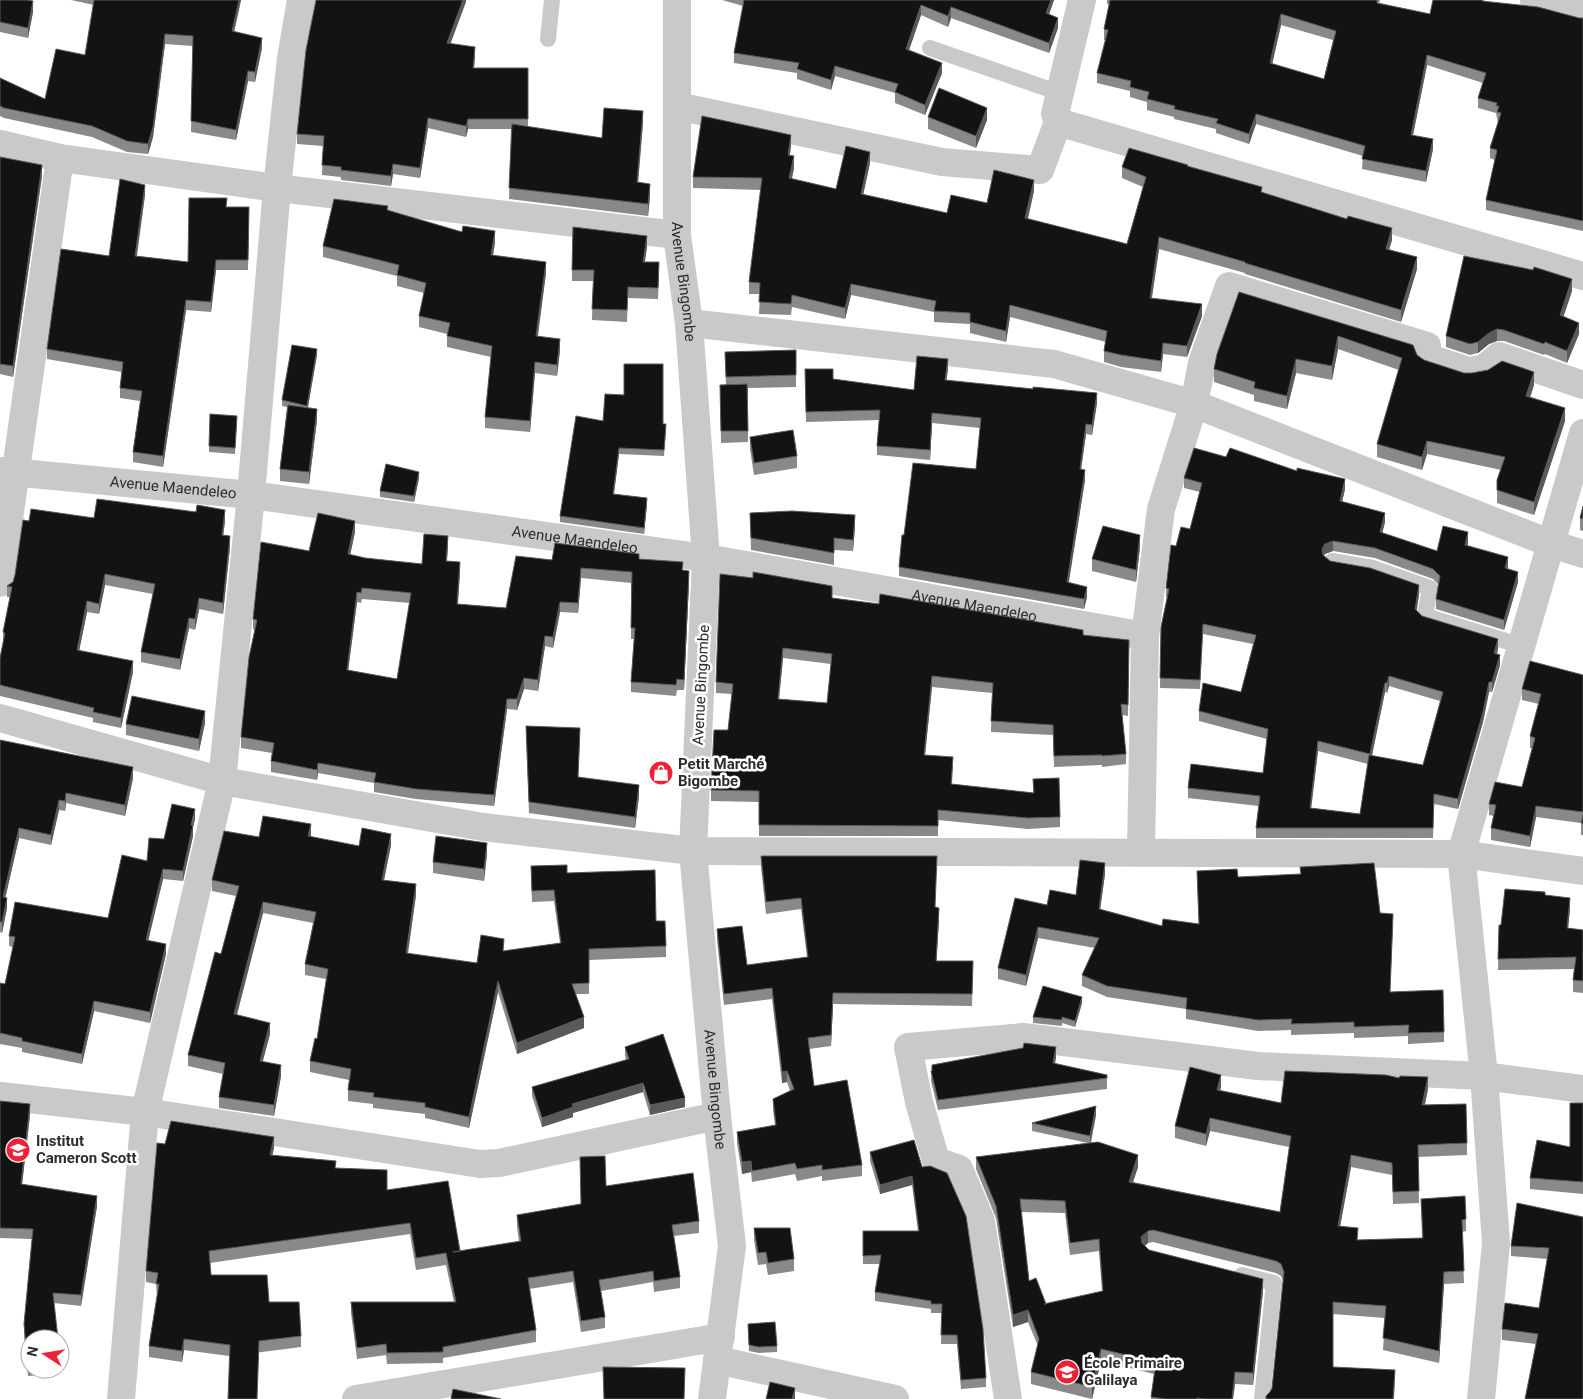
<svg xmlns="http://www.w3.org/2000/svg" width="1583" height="1399" font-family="Roboto,sans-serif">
<rect width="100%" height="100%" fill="#fff"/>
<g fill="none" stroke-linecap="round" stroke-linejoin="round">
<!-- lane -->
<path stroke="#c9c9c9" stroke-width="16" d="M 548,39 L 552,0
M 930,48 L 1060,93
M 1332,561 L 1373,568 L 1430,588 L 1425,616 L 1522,646
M 1242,1275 L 1274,1283 L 1262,1399"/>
<!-- street -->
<g stroke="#c9c9c9" stroke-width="28">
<path id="s1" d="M 677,0 L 677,235 L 689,323 L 706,558 L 693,851 L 717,1116 L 732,1246 L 712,1399"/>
<path d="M 1082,0 L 1055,114 L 1058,122 L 1583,276"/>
<path d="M 1534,0 L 1583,13"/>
<path d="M 677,106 L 942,162 L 1040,170 L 1058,122"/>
<path d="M 0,144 L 60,158 L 277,188 L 677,235"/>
<path d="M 689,323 L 1054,364 L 1194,404 L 1552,544 L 1583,554"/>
<path id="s2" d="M 0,471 L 251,495 L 706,558 L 1145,636"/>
<path d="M 0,583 L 60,158"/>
<path d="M 0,718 L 222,781 L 483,827 L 693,851 L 1461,854 L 1583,871"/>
<path d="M 1141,851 L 1145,636 L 1161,509 L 1194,404 L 1202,363 L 1229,286 L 1427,346 L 1429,358 L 1469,371 L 1485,368 L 1499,356 L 1583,385"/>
<path d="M 0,1096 L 145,1112 L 480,1164 L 499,1163 L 717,1116"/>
<path d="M 717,1360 L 895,1399"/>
<path d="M 121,1399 L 145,1112 L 222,781 L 251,495 L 277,188 L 291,58 L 301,0"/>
<path d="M 356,1399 L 721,1337"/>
<path d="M 1008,1399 L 981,1221 L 959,1169 L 936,1161 L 919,1102 L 908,1047 L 1023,1037 L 1258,1066 L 1484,1076 L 1583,1089"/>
<path d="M 1481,1399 L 1496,1243 L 1484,1076 L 1461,854 L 1583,433"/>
</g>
</g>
<!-- wall -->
<path fill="#898989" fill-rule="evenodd" d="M 0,0 L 33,12 L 28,38 L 0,32 Z
M 71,0 L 241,0 L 234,32 L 262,48 L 255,82 L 248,81 L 236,140 L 191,132 L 193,46 L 165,44 L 153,137 L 148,154 L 127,152 L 92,137 L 4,118 L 0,116 L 0,78 L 45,99 L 85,55 L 94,5 Z
M 466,0 L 450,44 L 475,57 L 474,68 L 528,68 L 528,127 L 602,138 L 643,123 L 638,183 L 650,196 L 648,216 L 509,199 L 511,129 L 468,129 L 466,137 L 428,128 L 420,178 L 393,174 L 391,186 L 341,180 L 341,177 L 322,175 L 323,146 L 297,144 L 297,134 Z
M 722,0 L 1054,0 L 1049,14 L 1058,28 L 1049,53 L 951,18 L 948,27 L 921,15 L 909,50 L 942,73 L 925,115 L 895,103 L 895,93 L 835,76 L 831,90 L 797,79 L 797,73 L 734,63 L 734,53 L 743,6 Z
M 1107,0 L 1380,0 L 1379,3 L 1430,14 L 1433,0 L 1484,0 L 1484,2 L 1579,18 L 1583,18 L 1583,231 L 1486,210 L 1486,200 L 1495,160 L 1490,158 L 1490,148 L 1498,123 L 1496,113 L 1478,108 L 1478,98 L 1483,83 L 1427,65 L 1413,135 L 1433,149 L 1426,182 L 1362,169 L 1363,156 L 1256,124 L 1249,144 L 1216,133 L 1216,129 L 1174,119 L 1174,117 L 1147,110 L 1147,102 L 1130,97 L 1130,91 L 1097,83 L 1097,73 L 1105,40 L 1104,40 L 1104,29 L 1109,4 L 1107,4 ZM 1281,25 L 1333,40 L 1324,79 L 1272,64 Z
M 928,117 L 987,120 L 976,148 L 928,129 Z
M 791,146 L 790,155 L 794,168 L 792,179 L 836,189 L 870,163 L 863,194 L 947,213 L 1034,191 L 1028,219 L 1127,244 L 1143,187 L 1122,178 L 1122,167 L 1188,166 L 1262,192 L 1392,240 L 1389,249 L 1417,269 L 1401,322 L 1245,274 L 1245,273 L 1159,249 L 1152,298 L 1202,316 L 1187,357 L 1163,354 L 1161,372 L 1121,367 L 1104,362 L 1104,351 L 1106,342 L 1010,317 L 1006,342 L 970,333 L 970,324 L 934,322 L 934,312 L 851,295 L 845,319 L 792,307 L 791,315 L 759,314 L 760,294 L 749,294 L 749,282 L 761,190 L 693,188 L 693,177 Z
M 0,157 L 42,176 L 13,377 L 0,374 Z
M 145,195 L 137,256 L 188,262 L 227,207 L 249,207 L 248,270 L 216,270 L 211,312 L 186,310 L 163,467 L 133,462 L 133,452 L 140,401 L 120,398 L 120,388 L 122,372 L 47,359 L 47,349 L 109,256 Z
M 388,211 L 495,242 L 493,256 L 546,273 L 538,336 L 560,350 L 557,376 L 535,373 L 530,432 L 485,428 L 485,417 L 491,357 L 447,347 L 447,334 L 419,327 L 419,316 L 424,293 L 397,286 L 397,276 L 323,257 L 323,246 Z
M 647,247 L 645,262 L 659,274 L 658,299 L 628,298 L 627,322 L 592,320 L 593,281 L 572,281 L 572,270 Z
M 1572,291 L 1563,317 L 1579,334 L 1567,363 L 1545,354 L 1544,355 L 1504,341 L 1497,341 L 1489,344 L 1478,353 L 1470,355 L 1446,347 L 1446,336 Z
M 1239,292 L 1417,355 L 1424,360 L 1464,373 L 1534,385 L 1530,398 L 1565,421 L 1534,515 L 1497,503 L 1497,480 L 1501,470 L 1427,454 L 1422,470 L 1377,457 L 1377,444 L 1399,370 L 1338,349 L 1332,380 L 1296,373 L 1287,409 L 1254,401 L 1254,395 L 1214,382 L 1214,369 Z
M 725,352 L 796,375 L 796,387 L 748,388 L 748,442 L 721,443 L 720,397 L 726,385 Z
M 317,355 L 308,407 L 317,420 L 309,484 L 280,481 L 280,469 L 287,407 L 282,406 L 282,400 Z
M 805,369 L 833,379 L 914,390 L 948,369 L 946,381 L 1097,403 L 1092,435 L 1086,434 L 1081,469 L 1085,480 L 1069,582 L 1087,597 L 1084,609 L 899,576 L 899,567 L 904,535 L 976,469 L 980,428 L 932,423 L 930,460 L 877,455 L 877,446 L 879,420 L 806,422 Z
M 603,421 L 663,424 L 666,430 L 664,456 L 619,454 L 614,494 L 647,504 L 644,534 L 560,522 L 560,516 Z
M 237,422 L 235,454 L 209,452 L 209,446 Z
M 750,437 L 797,456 L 797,468 L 754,475 L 750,449 Z
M 419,478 L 414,502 L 380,497 L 380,491 Z
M 1184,478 L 1345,489 L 1342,502 L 1385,522 L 1382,533 L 1437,551 L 1468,542 L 1468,546 L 1508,567 L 1508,569 L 1518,582 L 1504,630 L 1436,609 L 1436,599 L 1438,584 L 1433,579 L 1375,558 L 1333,551 L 1325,554 L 1324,556 L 1330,561 L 1419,595 L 1417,610 L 1422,616 L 1498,649 L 1497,654 L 1500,665 L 1492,692 L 1489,692 L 1483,722 L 1458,809 L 1434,804 L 1433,838 L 1256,838 L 1256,828 L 1259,806 L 1188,798 L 1188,788 L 1263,773 L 1267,739 L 1199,721 L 1199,711 L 1241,692 L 1253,644 L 1203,634 L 1200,689 L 1160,688 L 1161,627 L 1167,598 L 1166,597 L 1166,588 L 1176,546 L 1190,529 L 1200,492 L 1184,488 ZM 1389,686 L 1440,701 L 1423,765 L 1372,756 L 1385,692 L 1387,693 ZM 1318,751 L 1368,764 L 1360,814 L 1311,808 Z
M 1583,506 L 1583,531 L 1580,530 L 1580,518 Z
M 196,512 L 225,521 L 223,535 L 230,547 L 223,614 L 199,609 L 195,630 L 189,628 L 180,670 L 141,662 L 141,652 L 153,594 L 105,585 L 99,614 L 87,612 L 79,651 L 133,672 L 121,728 L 93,722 L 93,718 L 0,696 L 0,658 L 3,643 L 3,632 L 10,597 L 7,597 L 7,586 L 13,582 L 15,575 L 29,521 Z
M 750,513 L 855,527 L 853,551 L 834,550 L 834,565 L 751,550 Z
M 355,532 L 350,555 L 365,558 L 422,564 L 448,546 L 447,561 L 460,572 L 458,604 L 506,608 L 552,560 L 639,559 L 683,570 L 689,581 L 684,690 L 677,690 L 676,696 L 631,692 L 631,682 L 634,639 L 631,639 L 631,583 L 581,578 L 578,613 L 560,612 L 553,648 L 545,646 L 538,691 L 524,689 L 517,710 L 507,709 L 494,806 L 416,799 L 374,792 L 374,783 L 318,773 L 317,780 L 271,772 L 271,761 L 272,753 L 241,748 L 241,737 L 255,630 L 253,629 L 253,619 L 309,551 ZM 362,599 L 410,603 L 397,679 L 348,670 L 357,602 L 361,603 Z
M 1140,547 L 1136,582 L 1092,571 L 1092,559 Z
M 832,598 L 1083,635 L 1129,640 L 1128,716 L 1122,715 L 1126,754 L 1126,764 L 1102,767 L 1102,765 L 1054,767 L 1053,735 L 991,732 L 992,693 L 932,687 L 925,755 L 953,767 L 952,784 L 1033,793 L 1033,779 L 1060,817 L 1060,827 L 1028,829 L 938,820 L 938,836 L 759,836 L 759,802 L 711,801 L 711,790 L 728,730 L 732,694 L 716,693 L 716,682 ZM 783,658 L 831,664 L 827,703 L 779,699 Z
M 1583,675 L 1583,835 L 1581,835 L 1581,823 L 1536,817 L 1530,847 L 1491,840 L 1491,828 L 1494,816 L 1489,815 L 1489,804 L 1522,787 L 1532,748 L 1530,748 L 1530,736 L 1539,704 L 1522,700 L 1522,689 Z
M 205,723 L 199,751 L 126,735 L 126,724 Z
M 526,726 L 580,739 L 578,777 L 639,796 L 635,828 L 529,813 Z
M 0,740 L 133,778 L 125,816 L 66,803 L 65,811 L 59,810 L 51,845 L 19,838 L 5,898 L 7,908 L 2,933 L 0,932 Z
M 195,819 L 193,827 L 193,836 L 183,881 L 163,879 L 148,940 L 166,954 L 150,1023 L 94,1011 L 82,1064 L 22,1052 L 22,1048 L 0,1044 L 0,983 L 5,984 L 13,947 L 9,946 L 9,936 L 108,918 L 147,861 L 164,839 Z
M 311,835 L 310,837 L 359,846 L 391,845 L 384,880 L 416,895 L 408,954 L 477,963 L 504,951 L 560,943 L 554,901 L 532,902 L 531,877 L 567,873 L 656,921 L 666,946 L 666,957 L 589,960 L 589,994 L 576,994 L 584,1028 L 517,1054 L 498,992 L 469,1128 L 425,1118 L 425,1114 L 373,1108 L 373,1104 L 348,1101 L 348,1090 L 349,1080 L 310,1072 L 310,1061 L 317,1039 L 326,979 L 305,975 L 305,964 L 313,923 L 263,913 L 237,1015 L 270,1034 L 262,1062 L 281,1076 L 274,1116 L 219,1108 L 219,1097 L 223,1074 L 188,1066 L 188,1055 L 221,954 L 236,896 L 212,891 L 212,880 L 259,837 Z
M 487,854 L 484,881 L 433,873 L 433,862 Z
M 761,856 L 936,907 L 939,919 L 936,961 L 973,961 L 972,1006 L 833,1004 L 831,1046 L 809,1049 L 814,1086 L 862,1165 L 862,1176 L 822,1181 L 822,1176 L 797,1181 L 795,1174 L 752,1182 L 751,1172 L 742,1174 L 737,1143 L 737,1132 L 775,1125 L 773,1110 L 773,1099 L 790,1091 L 787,1082 L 782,1083 L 772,999 L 724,1005 L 717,940 L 717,929 L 747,965 L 807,957 L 801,909 L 766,914 L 761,867 Z
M 1105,874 L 1100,909 L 1162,926 L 1198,924 L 1238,877 L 1380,913 L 1393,925 L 1390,992 L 1444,1032 L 1444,1042 L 1408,1044 L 1408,1036 L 1354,1038 L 1354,1033 L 1291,1035 L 1291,1030 L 1258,1031 L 1186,1019 L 1186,1009 L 1107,997 L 1082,986 L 1082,975 L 1095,948 L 1038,938 L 1026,986 L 998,979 L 998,968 L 1047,905 L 1076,895 Z
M 1545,895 L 1570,909 L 1568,928 L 1583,930 L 1583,993 L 1573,992 L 1573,980 L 1574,969 L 1498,970 L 1499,925 L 1501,925 Z
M 1082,1003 L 1075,1027 L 1062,1023 L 1062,1026 L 1033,1023 L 1033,1017 Z
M 625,1047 L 685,1107 L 650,1115 L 643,1092 L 573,1113 L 573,1117 L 542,1127 L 532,1096 L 532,1087 L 626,1060 L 625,1056 Z
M 1056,1057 L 1055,1064 L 1107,1075 L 1107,1089 L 938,1110 L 931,1081 L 932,1065 Z
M 1221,1087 L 1220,1090 L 1281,1103 L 1428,1089 L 1425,1105 L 1467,1143 L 1467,1155 L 1418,1157 L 1419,1203 L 1393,1204 L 1392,1175 L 1351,1167 L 1340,1226 L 1358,1240 L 1422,1238 L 1421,1199 L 1466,1219 L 1466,1231 L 1462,1232 L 1464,1283 L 1444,1284 L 1439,1363 L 1383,1350 L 1385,1318 L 1333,1314 L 1333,1367 L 1395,1382 L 1394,1399 L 1266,1399 L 1270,1392 L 1272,1388 L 1283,1281 L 1281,1276 L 1276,1273 L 1153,1242 L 1148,1243 L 1145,1246 L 1149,1250 L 1263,1291 L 1253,1385 L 1235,1384 L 1233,1399 L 1151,1399 L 1154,1374 L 1101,1361 L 1092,1399 L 1031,1384 L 1031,1372 L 1038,1346 L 1028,1322 L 1013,1327 L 996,1218 L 976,1169 L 976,1157 L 1088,1143 L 1032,1131 L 1032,1123 L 1096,1115 L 1091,1143 L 1138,1167 L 1133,1182 L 1280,1212 L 1289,1147 L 1210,1131 L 1206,1146 L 1175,1138 L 1175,1126 ZM 1021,1212 L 1065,1213 L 1070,1255 L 1099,1251 L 1102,1291 L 1046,1304 L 1029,1281 Z
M 0,1101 L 30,1115 L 22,1184 L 97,1206 L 81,1306 L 54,1303 L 30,1339 L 30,1369 L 60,1369 L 60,1373 L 28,1376 L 24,1335 L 24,1324 L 32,1239 L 0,1238 Z
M 1583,1103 L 1583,1194 L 1530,1189 L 1530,1178 L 1570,1147 Z
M 914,1140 L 986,1378 L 986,1387 L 961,1389 L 957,1344 L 941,1344 L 942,1313 L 931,1313 L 931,1309 L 875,1301 L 875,1292 L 880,1264 L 863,1264 L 863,1231 L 918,1231 L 912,1185 L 880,1194 L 870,1161 L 870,1152 Z
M 165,1144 L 274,1148 L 272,1155 L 336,1168 L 387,1190 L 460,1251 L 519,1242 L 517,1226 L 517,1215 L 581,1204 L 606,1186 L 699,1221 L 699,1233 L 674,1236 L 680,1277 L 680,1288 L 654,1292 L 653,1282 L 601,1291 L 605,1317 L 605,1328 L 581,1332 L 573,1282 L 529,1289 L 536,1330 L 536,1342 L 443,1358 L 443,1363 L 387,1364 L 386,1355 L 357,1359 L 351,1313 L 351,1302 L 454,1302 L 446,1265 L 416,1270 L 410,1234 L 210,1263 L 211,1275 L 269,1302 L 301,1336 L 301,1347 L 229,1356 L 184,1350 L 182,1362 L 149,1357 L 149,1346 L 157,1295 L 156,1284 L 146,1282 L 146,1271 Z
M 1583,1217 L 1536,1344 L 1502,1340 L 1502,1329 L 1539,1308 L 1547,1259 L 1511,1256 L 1511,1246 Z
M 754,1228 L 794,1259 L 794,1271 L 768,1275 L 766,1264 L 758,1265 L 754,1240 Z
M 748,1324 L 777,1346 L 777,1352 L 759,1353 L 749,1351 Z"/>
<!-- shaded-wall -->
<path fill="#5a5a5a" d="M 239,0 L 241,0 L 232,41 L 232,31 Z
M 463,0 L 466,0 L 466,2 L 447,53 L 447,43 Z
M 1051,0 L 1054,0 L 1046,23 L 1046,13 Z
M 33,1 L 33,12 L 28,38 L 28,28 Z
M 921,5 L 921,15 L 906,59 L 906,49 Z
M 951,7 L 951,18 L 948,27 L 948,16 Z
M 1281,14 L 1281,25 L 1270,74 L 1270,63 Z
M 1058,18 L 1058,28 L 1049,53 L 1049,43 Z
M 165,34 L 165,44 L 153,137 L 148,154 L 148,144 Z
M 262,38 L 262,48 L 255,82 L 255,72 Z
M 475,47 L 475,57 L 473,78 L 473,68 Z
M 1427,55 L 1427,65 L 1411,145 L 1411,135 Z
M 942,63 L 942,73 L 925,115 L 925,105 Z
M 835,66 L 835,76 L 831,90 L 831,80 Z
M 248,71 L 248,81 L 236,140 L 236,130 Z
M 987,108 L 987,120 L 976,148 L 976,136 Z
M 643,111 L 643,123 L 637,194 L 637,182 Z
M 1256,114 L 1256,124 L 1249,144 L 1249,134 Z
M 428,118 L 428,128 L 420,178 L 420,168 Z
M 468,119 L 468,129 L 466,137 L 466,126 Z
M 791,135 L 791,146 L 788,166 L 788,155 Z
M 1433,139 L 1433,149 L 1426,182 L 1426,171 Z
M 870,152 L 870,163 L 861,205 L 861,194 Z
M 794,156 L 794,168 L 789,190 L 789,178 Z
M 393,164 L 393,174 L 391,186 L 391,176 Z
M 42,165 L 42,176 L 13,377 L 13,366 Z
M 1034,180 L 1034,191 L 1025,230 L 1025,218 Z
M 650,184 L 650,196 L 648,216 L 648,204 Z
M 145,185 L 145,195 L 135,266 L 135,256 Z
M 1392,228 L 1392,240 L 1386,260 L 1386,249 Z
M 495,231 L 495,242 L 491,267 L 491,255 Z
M 647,236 L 647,247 L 643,273 L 643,262 Z
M 1159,237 L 1159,249 L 1150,309 L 1150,298 Z
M 1417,257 L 1417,269 L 1401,322 L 1401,310 Z
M 216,260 L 216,270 L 211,312 L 211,302 Z
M 546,262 L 546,273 L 536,347 L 536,336 Z
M 1572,279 L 1572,291 L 1560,327 L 1560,315 Z
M 851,284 L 851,295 L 845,319 L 845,308 Z
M 186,300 L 186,310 L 163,467 L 163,456 Z
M 1202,304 L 1202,316 L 1187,357 L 1187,346 Z
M 1010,305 L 1010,317 L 1006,342 L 1006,331 Z
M 1579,323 L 1579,334 L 1567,363 L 1567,351 Z
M 1497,329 L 1497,341 L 1489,344 L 1478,353 L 1478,342 L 1489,333 Z
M 1338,336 L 1338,349 L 1332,380 L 1332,366 Z
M 560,339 L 560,350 L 557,376 L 557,365 Z
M 1163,343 L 1163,354 L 1161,372 L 1161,361 Z
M 317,349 L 317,355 L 307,412 L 307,406 Z
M 948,359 L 948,369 L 945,390 L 945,380 Z
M 1296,359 L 1296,373 L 1287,409 L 1287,396 Z
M 535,362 L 535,373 L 530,432 L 530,421 Z
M 1534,372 L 1534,385 L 1526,409 L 1526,396 Z
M 1097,393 L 1097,403 L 1092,435 L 1092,425 Z
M 1565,408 L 1565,421 L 1534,515 L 1534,502 Z
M 317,409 L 317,420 L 309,484 L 309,472 Z
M 932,413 L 932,423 L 930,460 L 930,450 Z
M 1086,424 L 1086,434 L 1080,478 L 1080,469 Z
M 1427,441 L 1427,454 L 1422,470 L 1422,457 Z
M 619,448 L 619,454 L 613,500 L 613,494 Z
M 1085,470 L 1085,480 L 1067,592 L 1067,582 Z
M 419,472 L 419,478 L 414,502 L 414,496 Z
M 1345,479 L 1345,489 L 1340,511 L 1340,501 Z
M 647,498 L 647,504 L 644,534 L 644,528 Z
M 225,510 L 225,521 L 222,545 L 222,535 Z
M 1385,513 L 1385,522 L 1380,542 L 1380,532 Z
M 855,515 L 855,527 L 853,551 L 853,540 Z
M 355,521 L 355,532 L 348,565 L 348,554 Z
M 1468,532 L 1468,542 L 1465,555 L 1465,545 Z
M 1140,535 L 1140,547 L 1136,582 L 1136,570 Z
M 230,536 L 230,547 L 223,614 L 223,603 Z
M 448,536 L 448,546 L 446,571 L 446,561 Z
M 1333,541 L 1333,551 L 1325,554 L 1322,559 L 1322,549 L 1325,544 Z
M 1508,557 L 1508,567 L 1505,578 L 1505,568 Z
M 460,562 L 460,572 L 457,614 L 457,604 Z
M 581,568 L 581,578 L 578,613 L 578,603 Z
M 689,571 L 689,581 L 684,690 L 684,680 Z
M 1518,572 L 1518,582 L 1504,630 L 1504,620 Z
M 105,574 L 105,585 L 99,614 L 99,604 Z
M 1419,585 L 1419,595 L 1415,619 L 1415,609 Z
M 1087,587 L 1087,597 L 1084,609 L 1084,599 Z
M 357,592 L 357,602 L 347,680 L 347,670 Z
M 199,598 L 199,609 L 195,630 L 195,619 Z
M 87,601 L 87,612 L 77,661 L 77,650 Z
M 560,602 L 560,612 L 553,648 L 553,637 Z
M 189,618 L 189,628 L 180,670 L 180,659 Z
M 545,636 L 545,646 L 538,691 L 538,680 Z
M 1498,639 L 1498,649 L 1494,663 L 1494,653 Z
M 783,648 L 783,658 L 778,709 L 778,699 Z
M 1500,655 L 1500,665 L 1492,692 L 1492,682 Z
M 133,661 L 133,672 L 121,728 L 121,718 Z
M 932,676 L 932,687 L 924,765 L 924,755 Z
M 1389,676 L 1389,686 L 1387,693 L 1387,683 Z
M 524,678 L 524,689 L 517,710 L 517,699 Z
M 1489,682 L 1489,692 L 1483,722 L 1458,809 L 1458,799 Z
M 1385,683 L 1385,692 L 1370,764 L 1370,754 Z
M 507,699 L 507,709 L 494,806 L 494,795 Z
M 205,711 L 205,723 L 199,751 L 199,739 Z
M 1318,741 L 1318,751 L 1310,818 L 1310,808 Z
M 318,763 L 318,773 L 317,780 L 317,770 Z
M 133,767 L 133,778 L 125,816 L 125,805 Z
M 639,785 L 639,796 L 635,828 L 635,817 Z
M 66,793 L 66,803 L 65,811 L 65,801 Z
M 59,800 L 59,810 L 51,845 L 51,835 Z
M 1536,806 L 1536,817 L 1530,847 L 1530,836 Z
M 195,809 L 195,819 L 193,827 L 193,836 L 183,881 L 183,871 Z
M 311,824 L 311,835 L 308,847 L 308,836 Z
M 19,828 L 19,838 L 3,908 L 3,897 Z
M 391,834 L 391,845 L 382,890 L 382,880 Z
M 487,843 L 487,854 L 484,881 L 484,869 Z
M 1105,863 L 1105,874 L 1099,919 L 1099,909 Z
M 163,869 L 163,879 L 146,950 L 146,940 Z
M 416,884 L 416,895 L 406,964 L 406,953 Z
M 7,898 L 7,908 L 2,933 L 2,922 Z
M 1570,898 L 1570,909 L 1567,939 L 1567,928 Z
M 263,902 L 263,913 L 234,1025 L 234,1014 Z
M 939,908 L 939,919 L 936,972 L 936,961 Z
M 1038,927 L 1038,938 L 1026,986 L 1026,975 Z
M 166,944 L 166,954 L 150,1023 L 150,1012 Z
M 498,981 L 498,992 L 469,1128 L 469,1117 Z
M 833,993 L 833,1004 L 831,1046 L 831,1035 Z
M 1082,997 L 1082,1003 L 1075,1027 L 1075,1021 Z
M 94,1001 L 94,1011 L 82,1064 L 82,1054 Z
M 584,1017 L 584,1028 L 517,1054 L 517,1043 Z
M 270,1023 L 270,1034 L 260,1072 L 260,1061 Z
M 1056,1047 L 1056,1057 L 1053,1073 L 1053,1063 Z
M 281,1065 L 281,1076 L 274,1116 L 274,1105 Z
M 787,1071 L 787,1082 L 782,1083 L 782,1072 Z
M 1221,1075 L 1221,1087 L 1217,1102 L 1217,1090 Z
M 1428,1077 L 1428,1089 L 1422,1117 L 1422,1105 Z
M 643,1083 L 643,1092 L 573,1113 L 573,1117 L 542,1127 L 542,1118 L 572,1104 Z
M 685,1098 L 685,1107 L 650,1115 L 650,1105 Z
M 30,1104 L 30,1115 L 21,1194 L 21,1184 Z
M 1096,1106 L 1096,1115 L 1090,1144 L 1090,1136 Z
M 1210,1118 L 1210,1131 L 1206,1146 L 1206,1134 Z
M 274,1137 L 274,1148 L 270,1166 L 270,1155 Z
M 1138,1155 L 1138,1167 L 1129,1194 L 1129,1182 Z
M 1351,1155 L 1351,1167 L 1338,1238 L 1338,1226 Z
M 751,1161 L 751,1172 L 742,1174 L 742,1162 Z
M 912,1176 L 912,1185 L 880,1194 L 880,1185 Z
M 97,1196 L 97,1206 L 81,1306 L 81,1295 Z
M 1148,1231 L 1148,1243 L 1141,1249 L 1141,1237 Z
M 1444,1272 L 1444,1284 L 1439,1363 L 1439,1351 Z
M 1263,1279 L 1263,1291 L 1253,1385 L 1253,1373 Z
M 1028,1310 L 1028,1322 L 1013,1327 L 1013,1315 Z
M 184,1339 L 184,1350 L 182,1362 L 182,1351 Z
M 1101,1349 L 1101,1361 L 1092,1399 L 1092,1387 Z
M 1235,1372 L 1235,1384 L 1233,1399 L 1232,1399 Z
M 795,1388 L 795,1399 L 792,1399 Z"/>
<!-- building -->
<path fill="#131313" stroke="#5a5a5a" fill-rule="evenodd" d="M 0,0 L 27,0 L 33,1 L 28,28 L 0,22 Z
M 94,0 L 239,0 L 232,31 L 262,38 L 255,72 L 248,71 L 236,130 L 191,121 L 193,36 L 165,34 L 153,127 L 148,144 L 127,141 L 92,126 L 4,108 L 0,106 L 0,78 L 45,99 L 56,49 L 85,55 Z
M 316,0 L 463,0 L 447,43 L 475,47 L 473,68 L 528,68 L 528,119 L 468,119 L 466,126 L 428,118 L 420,168 L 393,164 L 391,176 L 341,170 L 341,167 L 322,165 L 324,136 L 297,134 L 306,50 Z
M 744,0 L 1051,0 L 1046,13 L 1058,18 L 1049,43 L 951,7 L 948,16 L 921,5 L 906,49 L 942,63 L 925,105 L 895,92 L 898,84 L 835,66 L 831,80 L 797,69 L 799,63 L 734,53 Z
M 1110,0 L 1377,0 L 1377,3 L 1430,14 L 1433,0 L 1482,0 L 1482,1 L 1538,7 L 1579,18 L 1583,18 L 1583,221 L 1486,200 L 1497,150 L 1490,148 L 1501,113 L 1497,112 L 1499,106 L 1496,106 L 1497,103 L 1478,98 L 1486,73 L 1427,55 L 1411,135 L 1433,139 L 1426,171 L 1362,159 L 1365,146 L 1256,114 L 1249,134 L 1216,123 L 1218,119 L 1174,109 L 1175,106 L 1147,99 L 1149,92 L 1130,87 L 1131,81 L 1097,73 L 1108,30 L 1104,29 ZM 1281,14 L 1336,31 L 1324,79 L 1270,63 Z
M 939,88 L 987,108 L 976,136 L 928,117 Z
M 604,108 L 643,111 L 637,182 L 650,184 L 648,204 L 509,188 L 512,124 L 602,138 Z
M 702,116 L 791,135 L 788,155 L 794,156 L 789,178 L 836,189 L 846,146 L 870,152 L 861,194 L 947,213 L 951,195 L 987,203 L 994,170 L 1034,180 L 1025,218 L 1127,244 L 1146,177 L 1122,167 L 1129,148 L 1188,165 L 1187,166 L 1262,187 L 1261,192 L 1347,219 L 1348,216 L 1392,228 L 1386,249 L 1417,257 L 1401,310 L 1245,263 L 1245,262 L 1159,237 L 1150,298 L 1202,304 L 1187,346 L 1163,343 L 1161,361 L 1121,355 L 1104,351 L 1107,331 L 1010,305 L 1006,331 L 970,322 L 970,313 L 934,311 L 936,301 L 851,284 L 845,308 L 792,295 L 791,304 L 759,302 L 760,283 L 749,282 L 762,178 L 693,177 Z
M 0,157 L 42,165 L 13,366 L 0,364 Z
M 120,179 L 145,185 L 135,256 L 188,262 L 189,198 L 227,198 L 226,207 L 249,207 L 248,260 L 216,260 L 211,302 L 186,300 L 163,456 L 133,452 L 142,391 L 120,388 L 123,362 L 47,349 L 61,249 L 109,256 Z
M 334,199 L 388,206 L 387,210 L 462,232 L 463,226 L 495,231 L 491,255 L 546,262 L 536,336 L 560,339 L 557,365 L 535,362 L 530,421 L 485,417 L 492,346 L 447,336 L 450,323 L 419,316 L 426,283 L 397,275 L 399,265 L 323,246 Z
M 573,227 L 647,236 L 643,262 L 659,262 L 658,288 L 628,287 L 627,310 L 592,309 L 594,270 L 572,270 Z
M 1464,256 L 1533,270 L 1534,267 L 1572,279 L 1560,315 L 1579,323 L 1567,351 L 1545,342 L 1544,344 L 1504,330 L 1497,329 L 1489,333 L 1478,342 L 1470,344 L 1446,336 Z
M 1239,292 L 1413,345 L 1417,355 L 1424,360 L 1464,373 L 1472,373 L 1488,370 L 1502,361 L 1534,372 L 1526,396 L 1565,408 L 1534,502 L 1497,490 L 1497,480 L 1505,457 L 1427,441 L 1422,457 L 1377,444 L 1402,358 L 1338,336 L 1332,366 L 1296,359 L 1287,396 L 1254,388 L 1255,382 L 1214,369 L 1217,354 Z
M 292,345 L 317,349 L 307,406 L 282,400 Z
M 796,350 L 796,375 L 726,377 L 725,352 Z
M 917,356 L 948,359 L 945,380 L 1033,389 L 1033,387 L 1097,393 L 1092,425 L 1086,424 L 1080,469 L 1085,470 L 1067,582 L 1087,587 L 1084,599 L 899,567 L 902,535 L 904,535 L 913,463 L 976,469 L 981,418 L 932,413 L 930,450 L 877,446 L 880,410 L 806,412 L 805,369 L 833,369 L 833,379 L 914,390 Z
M 624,364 L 663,364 L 663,424 L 666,424 L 664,450 L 619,448 L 613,494 L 647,498 L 644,528 L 560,516 L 576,416 L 603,421 L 605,394 L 624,395 Z
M 747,384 L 748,431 L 721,431 L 720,385 Z
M 288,405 L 317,409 L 309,472 L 280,469 Z
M 210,414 L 237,416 L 235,448 L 209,446 Z
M 793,430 L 797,456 L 754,463 L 750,437 Z
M 1194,448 L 1226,457 L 1230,448 L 1297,471 L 1297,468 L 1345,479 L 1340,501 L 1385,513 L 1380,532 L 1437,551 L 1443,526 L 1468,532 L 1465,545 L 1508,557 L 1505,568 L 1518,572 L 1504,620 L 1436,599 L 1440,576 L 1433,569 L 1375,548 L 1333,541 L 1325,544 L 1322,549 L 1323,555 L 1330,561 L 1370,568 L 1419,585 L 1415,609 L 1422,616 L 1498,639 L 1494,653 L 1500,655 L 1492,682 L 1489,682 L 1483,712 L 1458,799 L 1434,794 L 1433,828 L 1256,828 L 1260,796 L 1188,788 L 1191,764 L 1263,773 L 1268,729 L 1199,711 L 1203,683 L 1241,692 L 1256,635 L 1203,624 L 1200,680 L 1160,678 L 1161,627 L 1169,589 L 1166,588 L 1171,545 L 1176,546 L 1181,527 L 1190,529 L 1202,483 L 1184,478 ZM 1389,676 L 1443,692 L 1423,765 L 1369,755 L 1360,814 L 1310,808 L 1318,741 L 1370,754 L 1385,683 L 1387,683 Z
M 386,464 L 419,472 L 414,496 L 380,491 Z
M 97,499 L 196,512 L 197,505 L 225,510 L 222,535 L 230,536 L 223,603 L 199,598 L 195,619 L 189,618 L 180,659 L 141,652 L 155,584 L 105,574 L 99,604 L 87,601 L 77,650 L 133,661 L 121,718 L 93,712 L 94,708 L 0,685 L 0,658 L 5,633 L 3,632 L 12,587 L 7,586 L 13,582 L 15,575 L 23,520 L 29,521 L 31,509 L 94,518 Z
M 1583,506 L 1583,519 L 1580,518 Z
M 792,511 L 855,515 L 853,540 L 834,538 L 834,553 L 751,538 L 750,513 Z
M 318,513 L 355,521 L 348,554 L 365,558 L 422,564 L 424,534 L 448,536 L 446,561 L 460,562 L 457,604 L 506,608 L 516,556 L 552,560 L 555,543 L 639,554 L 639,559 L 683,562 L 682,570 L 689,571 L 684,680 L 677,679 L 676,685 L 631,682 L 635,628 L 631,628 L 632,572 L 581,568 L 578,603 L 560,602 L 553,637 L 545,636 L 538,680 L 524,678 L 517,699 L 507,699 L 494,795 L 416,789 L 374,782 L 376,773 L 318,763 L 317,770 L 271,761 L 274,743 L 241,737 L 249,657 L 257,620 L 253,619 L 261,542 L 309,551 ZM 362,588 L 411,593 L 397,679 L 347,670 L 357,592 L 361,593 Z
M 1103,526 L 1140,535 L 1136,570 L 1092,559 Z
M 753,572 L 832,586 L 832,598 L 879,604 L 880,594 L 1083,630 L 1083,635 L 1129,640 L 1128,705 L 1121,704 L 1126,754 L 1102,756 L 1102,755 L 1054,756 L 1053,725 L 991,721 L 993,683 L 932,676 L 924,755 L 953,757 L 951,784 L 1034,793 L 1033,779 L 1059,778 L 1060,817 L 1028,818 L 938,810 L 938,826 L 759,825 L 759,791 L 711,790 L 714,730 L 728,730 L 733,684 L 716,682 L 720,574 L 753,578 ZM 783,648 L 832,654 L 827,703 L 778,699 Z
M 1530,661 L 1583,675 L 1583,812 L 1536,806 L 1530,836 L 1491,828 L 1496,805 L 1489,804 L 1495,782 L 1522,787 L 1535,738 L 1530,736 L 1541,694 L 1522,689 Z
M 132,696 L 205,711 L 199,739 L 126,724 Z
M 526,726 L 580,728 L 578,777 L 639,785 L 635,817 L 529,802 Z
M 0,740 L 133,767 L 125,805 L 66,793 L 65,801 L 59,800 L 51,835 L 19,828 L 3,897 L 7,898 L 2,922 L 0,922 Z
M 172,804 L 195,809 L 191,825 L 193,825 L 183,871 L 163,869 L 146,940 L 166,944 L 150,1012 L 94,1001 L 82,1054 L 22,1041 L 22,1038 L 0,1033 L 0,983 L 5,984 L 15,937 L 9,936 L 15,902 L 108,918 L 122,855 L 147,861 L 149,838 L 164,839 Z
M 1583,815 L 1583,824 L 1581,823 Z
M 263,816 L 311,824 L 308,836 L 359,846 L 362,828 L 391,834 L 382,880 L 416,884 L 406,953 L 477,963 L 481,935 L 504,939 L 503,951 L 561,943 L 554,890 L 532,891 L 531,866 L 567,865 L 567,873 L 655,870 L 656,921 L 665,921 L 666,946 L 589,949 L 589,983 L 572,984 L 584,1017 L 517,1043 L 498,981 L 469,1117 L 425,1107 L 425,1103 L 373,1097 L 374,1093 L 348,1090 L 351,1069 L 310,1061 L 315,1038 L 317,1039 L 328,969 L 305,964 L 316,912 L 263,902 L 234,1014 L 270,1023 L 260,1061 L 281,1065 L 274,1105 L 219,1097 L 225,1063 L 188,1055 L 215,952 L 221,954 L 239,886 L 212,880 L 224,831 L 259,837 Z
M 436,836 L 487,843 L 484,869 L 433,862 Z
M 761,856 L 937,856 L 935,907 L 939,908 L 936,961 L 973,961 L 972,994 L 833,993 L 831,1035 L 808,1038 L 814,1086 L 847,1080 L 862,1165 L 822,1170 L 822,1165 L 797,1169 L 795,1163 L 752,1171 L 751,1161 L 742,1162 L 737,1132 L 776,1125 L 773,1099 L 794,1089 L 787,1071 L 782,1072 L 772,988 L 724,994 L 717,929 L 742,926 L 747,965 L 808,957 L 801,898 L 766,902 Z
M 1080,860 L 1105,863 L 1099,909 L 1162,926 L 1163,919 L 1199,924 L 1197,871 L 1237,869 L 1238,877 L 1301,874 L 1300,867 L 1374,863 L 1380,913 L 1393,914 L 1390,992 L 1443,990 L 1444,1032 L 1408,1033 L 1409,1025 L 1354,1027 L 1354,1022 L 1291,1024 L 1292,1019 L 1258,1020 L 1186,1009 L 1187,998 L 1107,986 L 1082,975 L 1099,938 L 1038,927 L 1026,975 L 998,968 L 1015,898 L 1047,905 L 1050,890 L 1076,895 Z
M 1505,889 L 1545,892 L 1545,895 L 1570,898 L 1567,928 L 1583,930 L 1583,981 L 1573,980 L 1576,957 L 1498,959 L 1499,925 L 1501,925 Z
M 1043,986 L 1082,997 L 1075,1021 L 1062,1017 L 1062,1020 L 1033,1017 Z
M 663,1034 L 685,1098 L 650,1105 L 643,1083 L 572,1104 L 573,1107 L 542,1118 L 532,1087 L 629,1059 L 625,1047 Z
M 1024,1043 L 1056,1047 L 1053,1063 L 1107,1075 L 1107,1078 L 938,1100 L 931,1071 L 932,1071 L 932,1065 L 1023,1048 Z
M 1190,1067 L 1221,1075 L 1217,1090 L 1281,1103 L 1285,1071 L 1386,1075 L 1399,1078 L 1400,1076 L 1428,1077 L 1422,1105 L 1466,1104 L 1467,1143 L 1418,1145 L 1419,1191 L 1393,1192 L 1392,1163 L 1351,1155 L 1338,1226 L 1358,1228 L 1357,1240 L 1423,1238 L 1421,1199 L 1465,1196 L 1466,1219 L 1462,1220 L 1464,1271 L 1444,1272 L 1439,1351 L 1383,1338 L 1386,1306 L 1333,1302 L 1333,1367 L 1395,1370 L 1393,1399 L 1266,1399 L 1266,1396 L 1270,1392 L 1272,1388 L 1284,1272 L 1281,1264 L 1276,1261 L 1153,1230 L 1148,1231 L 1141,1237 L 1142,1243 L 1149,1250 L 1263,1279 L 1253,1373 L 1235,1372 L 1232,1399 L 1205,1399 L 1197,1398 L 1197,1399 L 1166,1399 L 1151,1397 L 1156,1362 L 1101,1349 L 1092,1387 L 1031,1372 L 1039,1339 L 1028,1310 L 1013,1315 L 996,1206 L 976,1157 L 1098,1142 L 1138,1155 L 1129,1182 L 1280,1212 L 1291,1136 L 1210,1118 L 1206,1134 L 1175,1126 ZM 1020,1199 L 1065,1201 L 1070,1243 L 1099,1239 L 1103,1291 L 1044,1304 L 1046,1304 L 1036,1278 L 1029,1281 Z
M 0,1101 L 30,1104 L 21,1184 L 97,1196 L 81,1295 L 53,1293 L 58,1339 L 30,1339 L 30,1366 L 28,1366 L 24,1324 L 33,1229 L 0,1228 Z
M 1570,1103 L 1583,1103 L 1583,1182 L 1530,1178 L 1537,1140 L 1570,1147 Z
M 1096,1106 L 1090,1136 L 1032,1123 Z
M 171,1121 L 274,1137 L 270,1155 L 336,1161 L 335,1168 L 387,1170 L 387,1190 L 448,1181 L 460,1251 L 453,1252 L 521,1241 L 517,1215 L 581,1204 L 580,1157 L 605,1156 L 606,1186 L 693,1173 L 699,1221 L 672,1225 L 680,1277 L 654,1281 L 653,1271 L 599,1280 L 605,1317 L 581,1321 L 573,1271 L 528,1278 L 536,1330 L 443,1347 L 443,1352 L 387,1353 L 386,1344 L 357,1348 L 351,1302 L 456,1302 L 446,1253 L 416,1258 L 410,1223 L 209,1251 L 211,1275 L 267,1275 L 269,1302 L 299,1302 L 301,1336 L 259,1341 L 257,1399 L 228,1399 L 230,1345 L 184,1339 L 182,1351 L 149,1346 L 159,1284 L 156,1284 L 158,1273 L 146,1271 L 157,1143 L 165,1144 Z
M 914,1140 L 922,1167 L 930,1166 L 947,1173 L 966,1216 L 983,1329 L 986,1378 L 961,1380 L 957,1335 L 941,1335 L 942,1304 L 931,1304 L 931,1301 L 875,1292 L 881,1255 L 863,1256 L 863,1231 L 919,1231 L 912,1176 L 880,1185 L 870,1152 Z
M 1517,1203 L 1583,1217 L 1583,1399 L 1525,1399 L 1538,1334 L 1502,1329 L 1505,1303 L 1539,1308 L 1549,1248 L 1511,1246 Z
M 754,1228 L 790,1228 L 794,1259 L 768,1263 L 766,1252 L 758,1253 Z
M 775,1322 L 777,1346 L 759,1347 L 749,1345 L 748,1324 Z
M 603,1367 L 685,1368 L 684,1399 L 604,1399 Z
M 770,1382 L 795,1388 L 792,1399 L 766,1399 Z
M 453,1389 L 501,1399 L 451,1399 Z"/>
<!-- icons -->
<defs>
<symbol id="shop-disc" viewBox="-11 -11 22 22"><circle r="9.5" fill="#f02037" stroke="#fff"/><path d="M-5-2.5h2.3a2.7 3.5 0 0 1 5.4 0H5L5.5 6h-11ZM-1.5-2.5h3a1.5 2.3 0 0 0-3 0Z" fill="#fff"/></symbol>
<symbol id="school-disc" viewBox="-11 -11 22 22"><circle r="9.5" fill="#f02037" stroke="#fff"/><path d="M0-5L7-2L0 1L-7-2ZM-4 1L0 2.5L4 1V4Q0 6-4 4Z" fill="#fff"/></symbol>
</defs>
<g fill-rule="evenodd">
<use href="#shop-disc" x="647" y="759" width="28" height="28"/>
<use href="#school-disc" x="4" y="1136" width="28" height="28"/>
<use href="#school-disc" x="1053" y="1358" width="28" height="28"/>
</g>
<g text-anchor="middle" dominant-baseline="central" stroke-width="5" stroke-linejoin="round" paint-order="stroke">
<!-- street labels -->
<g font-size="15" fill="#2c2c2c" stroke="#fff">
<text stroke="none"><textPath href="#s1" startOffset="282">Avenue Bingombe</textPath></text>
<text stroke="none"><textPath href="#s2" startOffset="174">Avenue Maendeleo</textPath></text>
<text stroke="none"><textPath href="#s2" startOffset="579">Avenue Maendeleo</textPath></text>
<text stroke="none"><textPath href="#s2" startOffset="984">Avenue Maendeleo</textPath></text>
<text transform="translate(701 685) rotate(-87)">Avenue Bingombe</text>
<text stroke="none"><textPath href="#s1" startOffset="1092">Avenue Bingombe</textPath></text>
</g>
<!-- poi labels -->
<g font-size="15" font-weight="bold" fill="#2c2c2c" stroke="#fff" text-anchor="start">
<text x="678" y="764">Petit Marché<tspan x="678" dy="17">Bigombe</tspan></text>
<text x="36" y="1141">Institut<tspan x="36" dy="17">Cameron Scott</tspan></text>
<text x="1084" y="1363">École Primaire<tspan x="1084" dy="17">Galilaya</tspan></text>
</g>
</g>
<!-- north arrow -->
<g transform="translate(45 1354) rotate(282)"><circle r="24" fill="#ffffff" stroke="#ababab"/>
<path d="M0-4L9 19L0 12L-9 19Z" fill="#f02037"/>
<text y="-8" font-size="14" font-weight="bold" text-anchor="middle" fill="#2c2c2c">N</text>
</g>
</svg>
